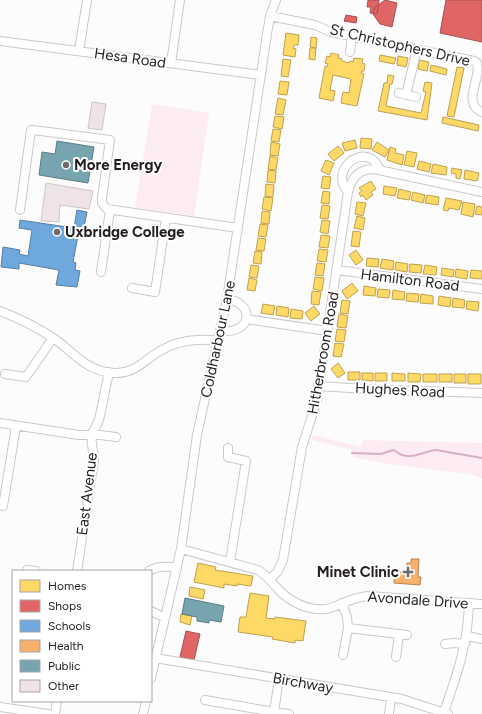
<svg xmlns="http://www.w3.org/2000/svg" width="482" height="714" font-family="Figtree,sans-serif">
<rect width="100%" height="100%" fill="#fdfcfc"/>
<!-- green -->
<path fill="#fcebf2" d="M 152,104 L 209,113 L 194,216 L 135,207 Z
M 313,435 L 361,447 L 363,440 L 482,443 L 482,478 L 468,474 L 387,464 L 353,457 L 352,450 L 311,440 Z"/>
<!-- homes -->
<path fill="#ffd966" stroke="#bda151" d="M 286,33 L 299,35 L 298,45 L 294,45 L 293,48 L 296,49 L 295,57 L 283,55 Z
M 311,37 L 317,38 L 316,48 L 310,47 Z
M 310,48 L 316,48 L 315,60 L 309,59 Z
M 331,53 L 339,55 L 338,58 L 342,59 L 342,61 L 349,63 L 350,61 L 353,62 L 354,58 L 363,59 L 362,63 L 365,64 L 364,71 L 362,71 L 361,73 L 364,74 L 357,106 L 341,103 L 343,92 L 349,93 L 351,79 L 333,75 L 330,90 L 335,91 L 333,101 L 319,98 L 325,66 L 327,67 L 328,64 L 325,63 L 327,56 L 330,57 Z
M 380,55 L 396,58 L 394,64 L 379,61 Z
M 398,56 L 408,58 L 406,67 L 397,65 Z
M 283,59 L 291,60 L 288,77 L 281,76 Z
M 419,60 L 429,62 L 427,71 L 418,69 Z
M 431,65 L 447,69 L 446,75 L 430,71 Z
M 457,67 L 464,68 L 454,117 L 447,116 Z
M 388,75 L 394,76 L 392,84 L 390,84 L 386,106 L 421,113 L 426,92 L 423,91 L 425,82 L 432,83 L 427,120 L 378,111 L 384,83 L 387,83 Z
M 280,81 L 289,82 L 287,95 L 278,94 Z
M 278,98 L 286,100 L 283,115 L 275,114 Z
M 275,116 L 284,117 L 282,129 L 273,127 Z
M 443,117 L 479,125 L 478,131 L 442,123 Z
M 273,129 L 281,130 L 279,142 L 271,141 Z
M 361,138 L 372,139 L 371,149 L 360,148 Z
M 355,140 L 357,148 L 345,151 L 342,143 Z
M 271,142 L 280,144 L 278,156 L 270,155 Z
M 377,142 L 389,150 L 385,157 L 372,150 Z
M 338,146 L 344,153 L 334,161 L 328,154 Z
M 390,147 L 396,149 L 395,153 L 404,155 L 402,165 L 387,160 Z
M 407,151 L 417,153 L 414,167 L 404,165 Z
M 270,156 L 278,158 L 276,170 L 268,169 Z
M 326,160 L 334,163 L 329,175 L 321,171 Z
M 419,161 L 431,164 L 429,172 L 417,169 Z
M 433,164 L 447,167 L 446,175 L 431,173 Z
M 452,168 L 462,170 L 460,179 L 456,178 L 456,174 L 451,173 Z
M 268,170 L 276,171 L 275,183 L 267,182 Z
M 465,170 L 479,173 L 477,181 L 464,179 Z
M 323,176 L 331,177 L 329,189 L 321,188 Z
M 371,181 L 376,189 L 371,192 L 373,195 L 366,200 L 363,195 L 361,197 L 359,193 L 362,191 L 359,188 Z
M 266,184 L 274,185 L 273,197 L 265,196 Z
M 384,186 L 397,188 L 395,196 L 383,194 Z
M 399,189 L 411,192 L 409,200 L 397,198 Z
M 323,191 L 330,192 L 329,204 L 321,203 Z
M 413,192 L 425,195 L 423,203 L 411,200 Z
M 427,195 L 439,197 L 438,205 L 425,203 Z
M 264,197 L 273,198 L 271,211 L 262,209 Z
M 446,198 L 462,201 L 459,210 L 449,208 L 448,211 L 443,210 Z
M 357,202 L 366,203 L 363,216 L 355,214 Z
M 463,202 L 475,204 L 473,217 L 461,214 Z
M 322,205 L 330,206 L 328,219 L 320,218 Z
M 477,206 L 482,207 L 482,215 L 475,214 Z
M 262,211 L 270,212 L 269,224 L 261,223 Z
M 357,216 L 365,218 L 363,230 L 354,228 Z
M 322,220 L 330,221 L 328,234 L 320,232 Z
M 260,224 L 268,225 L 266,237 L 258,236 Z
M 353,231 L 361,232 L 359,247 L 351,246 Z
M 321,235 L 330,236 L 328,248 L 319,247 Z
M 258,238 L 266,239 L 264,251 L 256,250 Z
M 319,249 L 328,250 L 326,262 L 317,261 Z
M 356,250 L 363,260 L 356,265 L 349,255 Z
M 255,251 L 262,252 L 261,264 L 253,263 Z
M 367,258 L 379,259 L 378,267 L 366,266 Z
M 382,259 L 394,261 L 393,270 L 380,268 Z
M 396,262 L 408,264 L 407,272 L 395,270 Z
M 317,263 L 325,264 L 323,276 L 315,275 Z
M 410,264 L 422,265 L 421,273 L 409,272 Z
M 251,265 L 259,266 L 257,278 L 249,277 Z
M 425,265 L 437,267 L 436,275 L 423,274 Z
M 442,268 L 454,270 L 453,277 L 441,275 Z
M 456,269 L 468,271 L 467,279 L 455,277 Z
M 471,270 L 482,271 L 482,279 L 470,278 Z
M 315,277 L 324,278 L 322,291 L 313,289 Z
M 249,278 L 257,280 L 255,291 L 247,290 Z
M 352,283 L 358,291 L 347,299 L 342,291 Z
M 364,286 L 376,288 L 375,296 L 363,295 Z
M 378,289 L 390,290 L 389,298 L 377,297 Z
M 393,290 L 405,292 L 404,300 L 392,299 Z
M 312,291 L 321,292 L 319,305 L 311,304 Z
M 407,293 L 419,294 L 418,302 L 406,301 Z
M 421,294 L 433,296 L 433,304 L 420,303 Z
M 439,296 L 451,298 L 450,307 L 438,305 Z
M 453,298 L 465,300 L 464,308 L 452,307 Z
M 342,300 L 350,301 L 348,314 L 340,313 Z
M 467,301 L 479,302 L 478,311 L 466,309 Z
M 263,304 L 275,306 L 273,315 L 261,313 Z
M 277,306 L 289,308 L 288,317 L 276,315 Z
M 314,306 L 320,314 L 311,321 L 305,313 Z
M 291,309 L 303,311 L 302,319 L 290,318 Z
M 339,314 L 348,316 L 346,328 L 337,327 Z
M 337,329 L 346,330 L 344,342 L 335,341 Z
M 335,343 L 344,344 L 341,357 L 333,356 Z
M 338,363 L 345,373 L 338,378 L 331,369 Z
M 348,372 L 360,372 L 360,380 L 348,380 Z
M 362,373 L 373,373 L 373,381 L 362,380 Z
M 375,373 L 387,373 L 387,381 L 375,381 Z
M 392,373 L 405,374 L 405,381 L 392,381 Z
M 408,373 L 421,374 L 420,382 L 408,382 Z
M 423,374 L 437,374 L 437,382 L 423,382 Z
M 439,374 L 452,374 L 452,382 L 439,382 Z
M 454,374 L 466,374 L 466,383 L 454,383 Z
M 468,374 L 481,374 L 481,384 L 468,384 Z
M 198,563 L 216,567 L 215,570 L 253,576 L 251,586 L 237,584 L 237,586 L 224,584 L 224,588 L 194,582 Z
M 190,587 L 205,590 L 203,599 L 189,596 Z
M 250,593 L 269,596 L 266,618 L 275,619 L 275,617 L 306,621 L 303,641 L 295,640 L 295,643 L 272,639 L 273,637 L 238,632 L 240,617 L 246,617 Z
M 181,614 L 192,616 L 190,625 L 180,622 Z"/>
<!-- shops -->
<path fill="#e06666" stroke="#a75051" d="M 368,0 L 379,0 L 377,14 L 370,13 L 371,7 L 367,7 Z
M 385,0 L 397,3 L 392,27 L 380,24 L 373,14 L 375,7 Z
M 446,0 L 482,0 L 482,42 L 440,33 Z
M 346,15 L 357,17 L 356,23 L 344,21 Z
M 186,631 L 200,634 L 194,660 L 180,657 Z"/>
<!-- schools -->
<path fill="#6fa8dc" stroke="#587ea4" d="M 77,210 L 87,212 L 82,237 L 78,236 L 73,262 L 76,263 L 75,270 L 80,271 L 77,287 L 56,285 L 59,270 L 19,263 L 19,269 L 1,267 L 3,247 L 20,250 L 19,254 L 28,256 L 32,230 L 19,228 L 20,220 L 74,228 Z"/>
<!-- health -->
<path fill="#f6b26b" stroke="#b78554" d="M 411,559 L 419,559 L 418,577 L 421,577 L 420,585 L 394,583 L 395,572 L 407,572 L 407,563 L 411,563 Z"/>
<!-- public -->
<path fill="#76a5af" stroke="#5d7c84" d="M 57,141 L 94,147 L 88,183 L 39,175 L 42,152 L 55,154 Z
M 185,598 L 224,606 L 221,622 L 209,620 L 209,623 L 197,621 L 197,617 L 182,614 Z"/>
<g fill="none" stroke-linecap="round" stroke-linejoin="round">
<!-- stream -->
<path stroke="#d6b1c2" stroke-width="2" d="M 352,453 L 381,454 L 393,450 C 396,451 399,454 402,455 C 413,459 425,451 436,450 L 482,458"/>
</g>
<!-- building -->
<path fill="#efe3e8" stroke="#cac7c8" d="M 92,102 L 106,104 L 102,130 L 88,128 Z
M 46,183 L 93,191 L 89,209 L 60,205 L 59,222 L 41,221 Z"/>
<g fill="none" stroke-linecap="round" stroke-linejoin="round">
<defs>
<path id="minor" d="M 270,16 L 315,25 L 331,32 L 474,61 L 477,63 C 482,78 461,103 482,112
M 0,41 L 261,75
M 79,51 L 87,0
M 350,52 L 352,36
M 171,63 L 180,0
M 399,93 L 416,97
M 406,95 L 417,49
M 348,192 C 352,177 359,169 374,169 L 482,192
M 20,210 L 31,130 L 41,131 L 110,140 L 102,198 L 102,203 L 107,209 L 238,228
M 337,270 L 482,289
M 101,272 L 110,210
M 132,288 L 155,292 L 166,218
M 0,311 C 18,318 36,327 52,337 C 74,352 85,371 114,373 C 135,374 144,360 160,351 C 178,340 198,338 219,341
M 246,319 L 328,331
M 221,331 C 253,334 255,303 227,299
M 5,374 L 26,377 L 53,338
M 318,386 L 366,389 L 482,393
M 0,423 L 79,435 L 100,435 L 116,437
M 228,448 L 228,457 L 246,461 L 230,562
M 3,506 L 16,426
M 181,549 L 258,570 C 267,575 271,582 278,589 C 290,602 308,611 326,609 C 341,606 351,597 368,596 L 482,604
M 27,570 L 36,571
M 77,571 L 94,460 L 91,436 L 99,420 L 109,372
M 149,571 C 157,566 167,566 177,568
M 270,579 L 278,571 L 283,560 L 302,447 L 317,400 L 348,192 C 331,173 355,149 372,159 C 376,162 378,166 380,170
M 342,603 L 347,617 L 348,628 L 407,635
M 151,611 L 165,618
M 467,636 L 482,639
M 445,644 L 453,643 L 465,644
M 343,655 L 348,628
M 396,657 L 399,634
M 155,658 L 402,699 L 448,714
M 151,678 L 181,549 L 197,435 L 227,299 L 267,34 L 270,16 L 276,0
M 205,700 L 274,712 L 279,679
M 0,707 L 48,714
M 274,712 L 289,714
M 444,712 C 457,675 468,644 469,603
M 55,714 L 57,701
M 143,714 L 146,701
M 389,714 L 391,697"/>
</defs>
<!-- minor casing -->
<use href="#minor" stroke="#ccc8c9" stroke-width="10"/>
<!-- minor -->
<use href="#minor" stroke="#fff" stroke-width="8"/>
</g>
<!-- markers -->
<g fill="#6f6b6d" stroke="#fff" stroke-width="1.5">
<circle cx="66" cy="165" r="4"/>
<circle cx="57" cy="232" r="4"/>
<path d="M406 566h4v4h4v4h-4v4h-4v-4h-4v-4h4z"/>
</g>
<g text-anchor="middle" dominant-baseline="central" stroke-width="4" stroke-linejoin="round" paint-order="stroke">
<!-- street labels -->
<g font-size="15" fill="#231d20" stroke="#fff">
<text transform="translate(400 45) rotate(13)">St Christophers Drive</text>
<text transform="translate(130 58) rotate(8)">Hesa Road</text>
<text transform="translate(410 280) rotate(7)">Hamilton Road</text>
<text transform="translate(218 339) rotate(-78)">Coldharbour Lane</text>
<text transform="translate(323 353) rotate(-80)">Hitherbroom Road</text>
<text transform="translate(400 390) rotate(3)">Hughes Road</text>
<text transform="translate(87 494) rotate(-83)">East Avenue</text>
<text transform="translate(418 600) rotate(4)">Avondale Drive</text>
<text transform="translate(303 683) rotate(10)">Birchway</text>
</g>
<!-- poi labels -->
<g font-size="15" font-weight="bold" fill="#231d20" stroke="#fff" text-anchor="start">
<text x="74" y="165">More Energy</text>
<text x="65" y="232">Uxbridge College</text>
<text x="399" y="572" text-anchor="end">Minet Clinic</text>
</g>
</g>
<!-- legend -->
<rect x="12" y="570" width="140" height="132" fill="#ffffff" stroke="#a7a5a6"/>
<rect x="20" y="580" width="20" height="12" fill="#ffd966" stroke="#a7a5a6"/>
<text x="48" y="590" font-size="12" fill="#231d20">Homes</text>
<rect x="20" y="600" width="20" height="12" fill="#e06666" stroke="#a7a5a6"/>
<text x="48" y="610" font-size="12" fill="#231d20">Shops</text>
<rect x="20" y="620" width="20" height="12" fill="#6fa8dc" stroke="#a7a5a6"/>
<text x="48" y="630" font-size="12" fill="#231d20">Schools</text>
<rect x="20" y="640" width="20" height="12" fill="#f6b26b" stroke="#a7a5a6"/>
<text x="48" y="650" font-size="12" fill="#231d20">Health</text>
<rect x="20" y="660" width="20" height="12" fill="#76a5af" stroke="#a7a5a6"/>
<text x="48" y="670" font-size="12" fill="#231d20">Public</text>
<rect x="20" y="680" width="20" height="12" fill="#efe3e8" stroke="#a7a5a6"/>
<text x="48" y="690" font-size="12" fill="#231d20">Other</text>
</svg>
